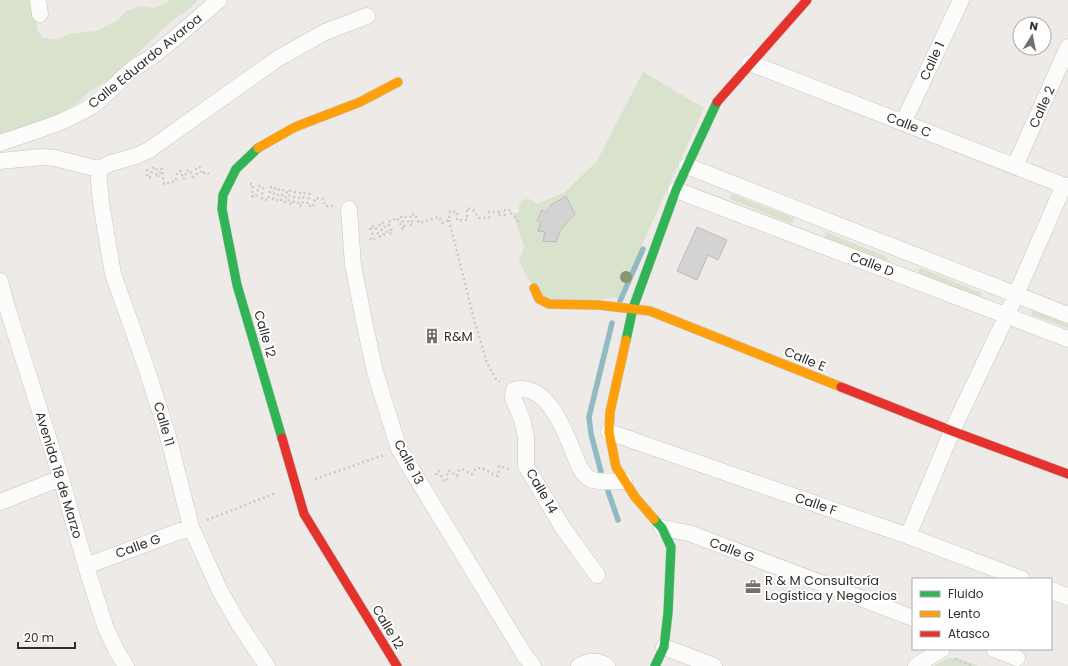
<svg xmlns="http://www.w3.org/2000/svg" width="1068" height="666" font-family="Poppins,sans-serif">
<rect width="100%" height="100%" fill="#edeae7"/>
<!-- green -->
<path fill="#d9e2cd" d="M 0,0 L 31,0 L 37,18 L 37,29 L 43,38 L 58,40 L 68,34 L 97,31 L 118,20 L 125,12 L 140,6 L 153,8 L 165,4 L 169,0 L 198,0 L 190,8 L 173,20 L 160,32 L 112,77 L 90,91 L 78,102 L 32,131 L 0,143 Z
M 643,72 L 704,108 L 618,298 L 547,303 L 529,280 L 519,262 L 524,247 L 513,214 L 519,212 L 519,207 L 521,201 C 528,198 531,198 536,204 L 564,193 L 597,161 Z
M 732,194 L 794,218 L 792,224 L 730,199 Z
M 826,232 L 887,257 L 886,263 L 824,238 Z
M 920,268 L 982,293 L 980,298 L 918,273 Z
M 1033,310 L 1068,322 L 1068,328 L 1031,315 Z
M 948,658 L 957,658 L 978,666 L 934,666 Z"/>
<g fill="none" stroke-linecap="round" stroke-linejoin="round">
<!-- stream -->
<path stroke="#91bac3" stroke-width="5.5" d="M 620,301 L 643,249
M 601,472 L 591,434 L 589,417 L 612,323
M 608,491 L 618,520"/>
</g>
<!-- building -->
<path fill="#d4d2d2" stroke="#bdbbbc" d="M 566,196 L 575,214 L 568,221 L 560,231 L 556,242 L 543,241 L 545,232 L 538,231 L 541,222 L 537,221 L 542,210 L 546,213 L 551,205 Z
M 697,227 L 727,240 L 718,260 L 708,255 L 697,280 L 677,271 Z
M 432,328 L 438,341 L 432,343 L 427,330 Z"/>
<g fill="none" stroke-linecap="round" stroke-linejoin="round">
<defs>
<path id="street" d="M 38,0 L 40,14
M 750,63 L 1068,187
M 903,123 L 961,0
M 0,143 C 31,132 63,124 90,107 C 107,97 118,80 133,69 C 140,64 147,60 154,55 C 176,38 197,19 219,0
M 0,161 L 43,157 L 55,158 L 98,169 L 111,163 L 136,156 L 149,150 L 277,59 L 325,32 L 367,16
M 687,166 L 1068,315
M 1015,166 L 1068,47
M 98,169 L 101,203 L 113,274 L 145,364 L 168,436 L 191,527 L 220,591 L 239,624 L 267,666
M 676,190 L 1068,339
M 349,209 L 353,265 L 363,316 L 375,372 L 399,449 L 525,656 L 533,666
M 0,281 L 6,304 L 61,478 L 86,566 L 105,626 L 116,650 L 126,666
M 609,432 L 908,536 L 1022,579
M 0,502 L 61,478
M 662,528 L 689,533 L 913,618
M 908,536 L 952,431 L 1007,315 L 1064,185
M 86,566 L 191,527
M 597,575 L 563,528 L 526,466 L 526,437 L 522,419 L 513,398 L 514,390 C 519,388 524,389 529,390 C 552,397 566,433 574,454 C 578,463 581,474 590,479 C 598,483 615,481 624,481
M 1051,590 L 1068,597
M 664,647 L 714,666
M 994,649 L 1017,658
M 579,666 C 588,661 598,660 607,666
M 916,666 L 942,649"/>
<path id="fast" d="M 258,148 L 236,169 L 223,195 L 222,209 L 237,285 L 282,438
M 626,340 L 633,308 L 676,190 L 717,102
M 654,519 L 662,528 L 671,547 L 668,613 L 664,647 L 655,666"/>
<path id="slow" d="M 258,148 L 295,127 L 360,102 L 398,82
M 534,288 L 539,299 L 549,304 L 599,305 L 650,311 L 841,387
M 626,340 L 610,412 L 609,432 L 616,467 L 635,497 L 654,519"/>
<path id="jam" d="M 717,102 L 807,0
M 841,387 L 952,431 L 1068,474
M 282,438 L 304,514 L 397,666"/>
</defs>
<!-- street casing -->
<use href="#street" stroke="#c8c6c4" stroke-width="17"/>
<!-- fast casing -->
<use href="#fast" stroke="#c8c6c4" stroke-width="10"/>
<!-- slow casing -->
<use href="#slow" stroke="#c8c6c4" stroke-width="10"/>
<!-- jam casing -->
<use href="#jam" stroke="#c8c6c4" stroke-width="10"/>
<!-- path -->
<path stroke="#cbcac8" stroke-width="2.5" stroke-dasharray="2 3" stroke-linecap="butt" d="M 147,169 L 147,177 L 150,177 L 153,168 L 157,168 L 156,177 L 160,176 L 160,169 L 162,169 L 164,184 L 176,181 L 177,173 L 181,171 L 183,179 L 185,178 L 186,171 L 190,170 L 193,177 L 197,174 L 196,168 L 200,167 L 202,174 L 206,172 L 209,174
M 250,184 L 253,184 L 252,196 L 256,197 L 259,186 L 263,187 L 262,199 L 268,200 L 271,187 L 275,188 L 273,199 L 277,200 L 279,189 L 283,190 L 281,201 L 285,202 L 287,190 L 290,191 L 288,203 L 293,204 L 295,192 L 300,193 L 298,205 L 302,206 L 304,193 L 310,194 L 307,205 L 313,207 L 315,198 L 323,199 L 325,206 L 333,206
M 449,220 L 475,323 L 487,363 L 496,379 L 500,382
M 370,238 L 371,240 L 374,239 L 370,227 L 375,226 L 379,237 L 384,235 L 379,224 L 383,223 L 388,234 L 392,233 L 388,222 L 397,218 L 403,229 L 405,228 L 401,217 L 405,216 L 410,225 L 413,224 L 410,215 L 415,214 L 419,223 L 439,217 L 442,223 L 449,220 L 450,211 L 457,212 L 457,220 L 467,220 L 467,208 L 473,210 L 479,218 L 489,218 L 489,212 L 499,212 L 498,215 L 505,215 L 505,210 L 511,210 L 511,213 L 520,223
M 436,475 L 437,472 L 439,471 L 444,481 L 447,481 L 447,472 L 449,471 L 457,476 L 459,470 L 462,469 L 472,474 L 476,468 C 487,468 488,473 498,476 L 499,466 L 509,469
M 315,479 L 384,455
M 207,520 L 276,493
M 955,659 L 974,666"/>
<!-- street -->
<use href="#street" stroke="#fcfcfb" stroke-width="16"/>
<!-- fast -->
<use href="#fast" stroke="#30b455" stroke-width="9"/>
<!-- slow -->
<use href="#slow" stroke="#ff9f0a" stroke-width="9"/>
<!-- jam -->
<use href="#jam" stroke="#e5322d" stroke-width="9"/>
</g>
<!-- trees -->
<circle fill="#899672" cx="626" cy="277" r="6"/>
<!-- icons -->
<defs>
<symbol id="building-bare" viewBox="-9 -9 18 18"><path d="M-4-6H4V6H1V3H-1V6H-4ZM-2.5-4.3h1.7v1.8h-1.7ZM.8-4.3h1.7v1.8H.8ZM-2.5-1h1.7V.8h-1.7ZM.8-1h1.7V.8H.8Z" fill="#73706e" stroke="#fff" stroke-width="2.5" paint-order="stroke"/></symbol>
<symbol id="office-bare" viewBox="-9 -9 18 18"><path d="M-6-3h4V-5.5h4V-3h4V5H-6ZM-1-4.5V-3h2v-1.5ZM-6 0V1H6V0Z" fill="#73706e" stroke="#fff" stroke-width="2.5" paint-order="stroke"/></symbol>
</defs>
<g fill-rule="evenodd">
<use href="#building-bare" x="421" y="325" width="22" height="22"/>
<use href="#office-bare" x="742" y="576" width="22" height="22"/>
</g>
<g text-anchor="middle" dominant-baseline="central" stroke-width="4" stroke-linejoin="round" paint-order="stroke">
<!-- street labels -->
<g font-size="13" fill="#312f2d" stroke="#fff">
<text transform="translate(145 61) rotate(-39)">Calle Eduardo Avaroa</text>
<text transform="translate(932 61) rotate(-65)">Calle 1</text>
<text transform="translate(1042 107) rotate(-66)">Calle 2</text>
<text transform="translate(909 125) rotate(21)">Calle C</text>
<text transform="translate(872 264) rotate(21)">Calle D</text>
<text transform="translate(265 334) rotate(74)">Calle 12</text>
<text transform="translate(805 359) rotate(22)">Calle E</text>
<text transform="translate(164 424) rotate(74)">Calle 11</text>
<text transform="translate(409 462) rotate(62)">Calle 13</text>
<text transform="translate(59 475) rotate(73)">Avenida 18 de Marzo</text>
<text transform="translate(542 491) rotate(60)">Calle 14</text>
<text transform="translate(816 504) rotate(19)">Calle F</text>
<text transform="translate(138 546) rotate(-20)">Calle G</text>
<text transform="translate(732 550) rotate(21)">Calle G</text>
<text transform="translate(388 627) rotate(59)">Calle 12</text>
</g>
<!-- poi labels -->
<g font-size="13" fill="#312f2d" stroke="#fff" text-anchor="start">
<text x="444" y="336">R&amp;M</text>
<text x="765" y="580">R &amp; M Consultoría<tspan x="765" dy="15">Logística y Negocios</tspan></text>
</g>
</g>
<!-- legend -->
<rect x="912" y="578" width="140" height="72" fill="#ffffff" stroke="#adacab"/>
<rect x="920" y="591" width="20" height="6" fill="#30b455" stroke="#adacab"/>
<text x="948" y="598" font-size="12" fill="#312f2d">Fluido</text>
<rect x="920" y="611" width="20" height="6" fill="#ff9f0a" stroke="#adacab"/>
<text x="948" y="618" font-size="12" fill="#312f2d">Lento</text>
<rect x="920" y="631" width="20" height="6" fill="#e5322d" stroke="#adacab"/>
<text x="948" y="638" font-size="12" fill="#312f2d">Atasco</text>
<!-- north arrow -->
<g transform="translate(1032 36) rotate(10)"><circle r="19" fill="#ffffff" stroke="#adacab"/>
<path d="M0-3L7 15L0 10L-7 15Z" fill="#73706e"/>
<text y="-6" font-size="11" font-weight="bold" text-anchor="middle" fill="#312f2d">N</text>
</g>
<!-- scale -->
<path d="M18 642v6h57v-6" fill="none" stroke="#312f2d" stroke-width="2"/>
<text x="24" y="642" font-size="12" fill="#312f2d" stroke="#ffffff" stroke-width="3" paint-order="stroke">20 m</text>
</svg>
